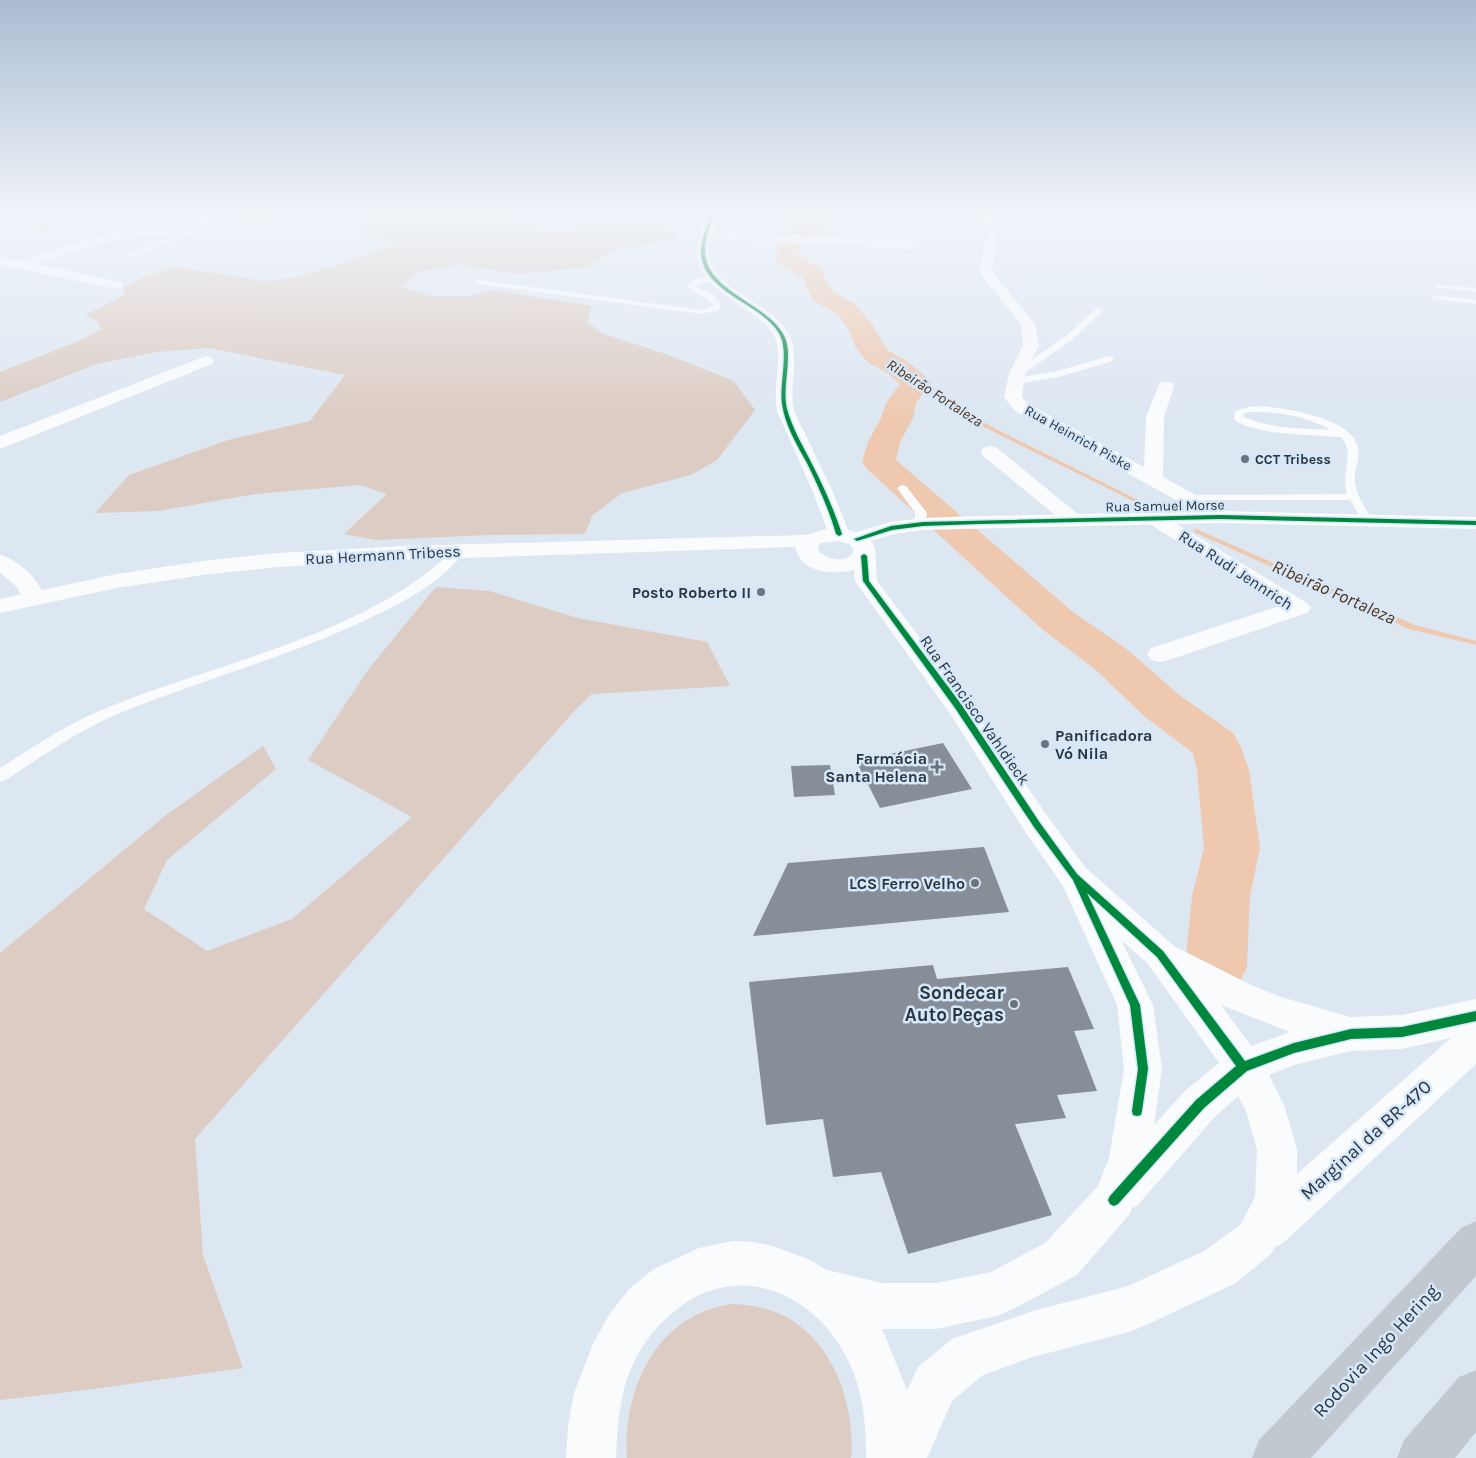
<svg xmlns="http://www.w3.org/2000/svg" width="1476" height="1458" font-family="Karla,sans-serif">
<rect width="100%" height="100%" fill="#dde7f2"/>
<!-- green -->
<path fill="#dcccc3" d="M 12,214 C 37,217 63,222 88,214 L 191,214 L 187,219 L 131,227 L 89,227 L 45,231 L 0,229 L 0,215 Z
M 402,214 L 497,214 L 501,218 L 536,228 L 573,229 L 592,216 L 642,218 L 680,232 L 671,241 L 618,248 L 585,267 L 519,274 L 459,264 L 417,273 L 401,287 L 430,296 L 470,296 L 491,290 L 592,306 L 587,321 L 601,333 L 666,354 L 734,381 L 755,410 L 717,460 L 691,475 L 622,493 L 592,516 L 585,534 L 490,535 L 376,540 L 344,534 L 387,494 L 360,485 L 256,494 L 158,511 L 95,513 L 129,475 L 228,440 L 310,421 L 345,375 L 209,348 L 157,352 L 97,364 L 0,402 L 0,372 L 79,341 L 101,329 L 97,321 L 85,315 L 124,295 L 124,287 L 144,277 L 178,267 L 263,281 L 296,277 L 336,266 L 395,245 L 389,241 L 370,237 L 357,227 Z
M 436,587 L 489,591 L 578,618 L 707,642 L 730,686 L 592,694 L 577,708 L 195,1139 L 203,1255 L 243,1368 L 94,1389 L 0,1400 L 0,953 L 165,816 L 263,746 L 276,769 L 167,860 L 144,909 L 207,951 L 292,919 L 412,817 L 308,760 L 370,667 Z
M 733,1304 C 749,1305 763,1307 778,1313 C 832,1336 856,1404 851,1458 L 627,1458 C 623,1398 649,1329 711,1309 C 718,1306 726,1305 733,1304 Z"/>
<g fill="none" stroke-linecap="round" stroke-linejoin="round">
<!-- stream -->
<path fill="#eec9b0" fill-rule="evenodd" d="M 914,382 L 918,382 L 990,426 L 1148,505 L 1147,506 L 1143,506 L 986,428 L 914,384 Z
M 1196,529 L 1415,625 L 1476,641 L 1476,645 L 1409,629 L 1194,532 L 1193,531 Z"/>
<!-- river -->
<path fill="#eec9b0" fill-rule="evenodd" d="M 802,214 L 823,214 L 829,222 C 818,239 804,224 799,256 L 821,269 L 832,291 L 855,304 L 873,326 L 887,350 L 907,361 L 926,377 L 931,383 L 916,403 L 913,418 L 900,442 L 896,460 L 1073,612 L 1128,650 L 1178,694 L 1233,733 L 1240,745 L 1249,770 L 1260,848 L 1250,896 L 1247,967 L 1238,986 L 1216,994 L 1194,986 L 1185,967 L 1192,896 L 1204,848 L 1197,770 L 1193,753 L 1144,716 L 1096,670 L 1043,630 L 867,469 L 862,462 L 868,442 L 881,418 L 886,403 L 900,384 L 887,373 L 867,362 L 855,346 L 848,328 L 837,314 L 812,300 L 803,278 L 779,264 L 776,259 C 780,239 787,227 806,220 Z"/>
</g>
<!-- building -->
<path fill="#878e97" d="M 943,743 L 972,789 L 880,808 L 856,761 Z
M 830,765 L 835,795 L 794,797 L 791,766 Z
M 984,847 L 1009,912 L 753,936 L 788,863 Z
M 933,965 L 937,979 L 1068,967 L 1094,1029 L 1074,1031 L 1097,1091 L 1057,1095 L 1066,1118 L 1015,1124 L 1052,1215 L 908,1254 L 881,1172 L 833,1177 L 823,1119 L 766,1125 L 749,982 Z"/>
<g fill="none" stroke-linecap="round" stroke-linejoin="round">
<!-- lane -->
<path fill="#fafbfd" fill-rule="evenodd" d="M 204,220 L 324,227 L 327,229 L 324,231 L 206,223 L 204,222 Z
M 185,229 L 189,229 L 193,233 L 131,256 L 126,255 L 186,232 Z
M 714,275 L 718,277 L 717,279 L 695,286 L 713,295 L 722,306 L 716,311 L 702,314 L 479,284 L 475,282 L 479,280 L 702,310 L 714,306 L 707,299 L 686,286 L 692,280 Z
M 1435,284 L 1476,288 L 1476,292 L 1438,288 L 1434,286 Z
M 1433,295 L 1476,300 L 1476,304 L 1436,299 L 1433,299 Z
M 1097,308 L 1104,310 L 1072,340 L 1020,376 L 1014,376 L 1014,372 L 1066,336 Z
M 1110,356 L 1113,357 L 1113,361 L 1058,377 L 1016,384 L 1011,381 L 1016,378 L 1057,371 Z
M 1262,406 C 1288,409 1353,418 1358,448 C 1360,457 1356,466 1355,475 C 1353,491 1364,507 1373,520 L 1371,522 L 1363,522 L 1350,500 L 1182,500 L 1180,498 L 1182,496 L 1186,495 L 1347,494 C 1340,473 1356,453 1341,437 C 1318,435 1250,435 1234,419 L 1235,411 L 1248,407 ZM 1249,412 C 1276,411 1307,416 1331,430 C 1302,428 1270,429 1244,417 L 1243,414 Z
M 902,485 L 906,486 L 927,513 L 925,526 L 921,527 L 915,524 L 915,513 L 897,488 Z
M 459,547 L 465,551 C 443,581 406,601 374,616 C 292,656 203,679 120,713 C 79,730 42,756 6,780 L 0,782 L 0,768 C 35,746 70,722 109,707 C 218,662 371,634 455,548 Z"/>
<!-- street -->
<path fill="#fafbfd" fill-rule="evenodd" d="M 197,214 L 209,214 L 212,221 L 187,234 L 117,239 L 36,264 L 121,282 L 123,285 L 121,288 L 116,289 L 0,265 L 0,257 L 20,261 L 116,231 L 185,227 L 200,220 Z
M 977,214 L 988,214 L 999,231 L 992,266 L 995,275 L 1035,324 L 1039,345 L 1025,374 L 1022,397 L 1027,403 L 1144,467 L 1146,417 L 1160,382 L 1172,382 L 1174,386 L 1164,417 L 1163,477 L 1228,513 L 1231,517 L 1228,521 L 1221,523 L 1214,521 L 1015,411 L 1004,397 L 1009,374 L 1023,345 L 1021,324 L 982,276 L 980,266 L 987,231 Z
M 707,231 L 911,241 L 917,245 L 911,249 L 703,238 L 701,235 Z
M 206,356 L 212,358 L 214,361 L 212,364 L 0,449 L 0,436 Z
M 990,446 L 997,448 L 1079,515 L 1082,519 L 1079,523 L 1072,525 L 1065,523 L 983,456 L 981,452 L 983,448 Z
M 1155,513 L 1162,515 L 1307,603 L 1311,608 L 1307,613 L 1169,660 L 1160,662 L 1151,660 L 1147,654 L 1151,648 L 1280,606 L 1148,523 L 1145,519 L 1148,515 Z
M 0,555 C 19,560 39,579 45,598 L 41,603 L 33,605 L 25,603 L 16,586 L 0,573 Z"/>
<!-- secondary -->
<path fill="#fafbfd" fill-rule="evenodd" d="M 706,214 L 718,214 C 715,227 709,239 709,252 C 709,289 773,303 789,335 C 801,357 788,387 794,411 L 833,492 L 848,530 L 856,532 L 891,522 L 923,518 L 978,516 L 1221,511 L 1476,517 L 1476,529 L 1221,523 L 923,530 L 894,534 L 871,541 L 875,547 L 877,581 L 967,700 L 1048,817 L 1085,867 L 1174,946 L 1249,984 L 1278,996 L 1350,1017 L 1402,1015 L 1476,999 L 1476,1064 L 1282,1244 L 1275,1247 L 1271,1254 L 1236,1283 L 1148,1324 L 1132,1331 L 1033,1357 L 983,1375 L 952,1401 L 927,1458 L 866,1458 C 866,1428 864,1397 852,1369 C 820,1293 737,1256 671,1314 C 647,1334 629,1364 623,1394 C 618,1415 617,1436 616,1458 L 566,1458 L 568,1426 L 574,1393 L 593,1344 L 609,1315 L 629,1289 L 654,1269 L 699,1248 L 733,1241 L 753,1242 L 773,1246 L 808,1259 L 827,1270 L 882,1283 L 936,1283 L 991,1272 L 1045,1243 L 1098,1186 L 1109,1158 L 1124,1069 L 1117,1005 L 1063,886 L 1026,833 L 949,712 L 855,581 L 854,570 C 835,575 799,573 796,548 L 794,547 L 404,560 L 278,567 L 203,575 L 117,588 L 0,613 L 0,599 L 117,574 L 203,561 L 278,553 L 404,546 L 805,535 L 827,529 L 813,492 L 777,411 C 772,388 784,355 774,335 C 769,326 758,318 749,312 C 730,298 695,280 697,251 C 697,238 703,226 706,214 ZM 838,541 L 849,544 L 853,548 L 853,553 C 843,564 830,559 819,552 L 818,547 L 821,543 ZM 1121,940 L 1148,964 L 1219,1063 L 1186,1090 L 1154,1125 L 1162,1069 L 1153,1005 ZM 1221,1005 L 1290,1032 L 1251,1046 ZM 1451,1038 L 1297,1174 L 1297,1149 L 1284,1105 L 1269,1075 L 1294,1065 L 1351,1051 L 1402,1049 ZM 1238,1096 L 1246,1111 L 1257,1149 L 1255,1197 L 1241,1224 L 1204,1251 L 1128,1286 L 1033,1311 L 952,1339 L 918,1367 L 907,1390 L 882,1329 L 936,1329 L 997,1316 L 1013,1309 L 1077,1275 L 1129,1215 L 1132,1208 L 1137,1206 L 1214,1118 Z"/>
<!-- highway -->
<path fill="#c2c8cf" fill-rule="evenodd" d="M 1476,1221 L 1476,1276 L 1311,1458 L 1252,1458 L 1259,1440 L 1461,1228 Z
M 1476,1370 L 1476,1432 L 1455,1458 L 1397,1458 L 1404,1440 L 1459,1377 Z"/>
<defs>
<path id="cycleway" d="M 710,214 L 713,214 C 710,227 703,242 705,255 C 710,292 765,303 783,334 C 795,354 781,386 787,409 C 792,428 803,446 812,464 C 824,487 834,510 842,534 L 841,535 L 839,536 L 836,534 C 829,509 818,486 807,463 C 797,445 785,425 782,404 C 779,383 789,354 780,335 C 763,303 706,295 701,255 C 700,242 707,227 710,214 Z
M 1221,515 L 1476,521 L 1476,525 L 1221,519 L 978,524 L 923,526 L 892,530 L 857,541 L 854,539 L 891,526 L 923,522 Z
M 864,554 L 867,556 L 869,581 L 961,704 L 1040,823 L 1077,874 L 1163,951 L 1245,1061 L 1294,1043 L 1351,1029 L 1402,1027 L 1476,1011 L 1476,1021 L 1402,1037 L 1351,1039 L 1294,1053 L 1247,1071 L 1204,1108 L 1118,1204 L 1114,1206 L 1110,1204 L 1108,1200 L 1110,1196 L 1196,1100 L 1236,1066 L 1157,957 L 1087,893 L 1140,1005 L 1148,1069 L 1142,1111 L 1141,1115 L 1137,1116 L 1133,1115 L 1132,1111 L 1138,1069 L 1130,1005 L 1073,880 L 1034,827 L 955,708 L 863,581 L 861,556 Z"/>
</defs>
<!-- cycleway casing -->
<use href="#cycleway" stroke="#d5e7fa" stroke-width="3"/>
<!-- cycleway -->
<use href="#cycleway" fill="#00873e" fill-rule="evenodd"/>
</g>
<!-- sky -->
<linearGradient id="sky" x2="0" y2="1"><stop stop-color="#aabcd2"/><stop offset="0.51" stop-color="#f0f4f9"/><stop offset="1" stop-color="#f0f4f9" stop-opacity="0"/></linearGradient>
<rect width="1476" height="418" fill="url(#sky)"/>
<!-- markers -->
<g fill="#6b737c" stroke="#d5e7fa" stroke-width="2">
<circle cx="1245" cy="459" r="5"/>
<circle cx="761" cy="592" r="5"/>
<circle cx="1045" cy="744" r="5"/>
<path d="M934.5 759.5h5v5h5v5h-5v5h-5v-5h-5v-5h5z"/>
<circle cx="975" cy="883" r="5"/>
<circle cx="1014" cy="1004" r="5"/>
</g>
<g text-anchor="middle" dominant-baseline="central" stroke-width="5" stroke-linejoin="round" paint-order="stroke">
<!-- far-street labels -->
<g font-size="14" fill="#2d343c" stroke="#d5e7fa">
<text transform="translate(1078 438) rotate(29)">Rua Heinrich Piske</text>
<text transform="translate(1165 506) rotate(-1)">Rua Samuel Morse</text>
</g>
<!-- far-poi labels -->
<g font-size="14" font-weight="bold" fill="#2d343c" stroke="#d5e7fa" text-anchor="start">
<text x="1255" y="459">CCT Tribess</text>
</g>
<!-- far-water labels -->
<g font-size="15" font-style="italic" fill="#563013" stroke="#d5e7fa">
<text transform="translate(935 393) rotate(33)">Ribeirão Fortaleza</text>
</g>
<!-- street labels -->
<g font-size="16" fill="#2d343c" stroke="#d5e7fa">
<text transform="translate(383 555) rotate(-3)">Rua Hermann Tribess</text>
<text transform="translate(1236 570) rotate(33)">Rua Rudi Jennrich</text>
<text transform="translate(975 710) rotate(55)">Rua Francisco Vahldieck</text>
</g>
<!-- poi labels -->
<g font-size="16" font-weight="bold" fill="#2d343c" stroke="#d5e7fa" text-anchor="end">
<text x="751" y="592">Posto Roberto II</text>
<text x="1055" y="735" text-anchor="start">Panificadora<tspan x="1055" dy="18">Vó Nila</tspan></text>
<text x="927" y="758">Farmácia<tspan x="927" dy="18">Santa Helena</tspan></text>
<text x="965" y="883">LCS Ferro Velho</text>
</g>
<!-- water labels -->
<g font-size="18" font-style="italic" fill="#563013" stroke="#d5e7fa">
<text transform="translate(1334 592) rotate(24)">Ribeirão Fortaleza</text>
</g>
<!-- near-poi labels -->
<g font-size="19" font-weight="bold" fill="#2d343c" stroke="#d5e7fa" text-anchor="end">
<text x="1004" y="993">Sondecar<tspan x="1004" dy="22">Auto Peças</tspan></text>
</g>
<!-- near-street labels -->
<g font-size="19" fill="#2d343c" stroke="#d5e7fa">
<text transform="translate(1366 1140) rotate(-42)">Marginal da BR-470</text>
<text transform="translate(1376 1351) rotate(-47)">Rodovia Ingo Hering</text>
</g>
</g>
</svg>
